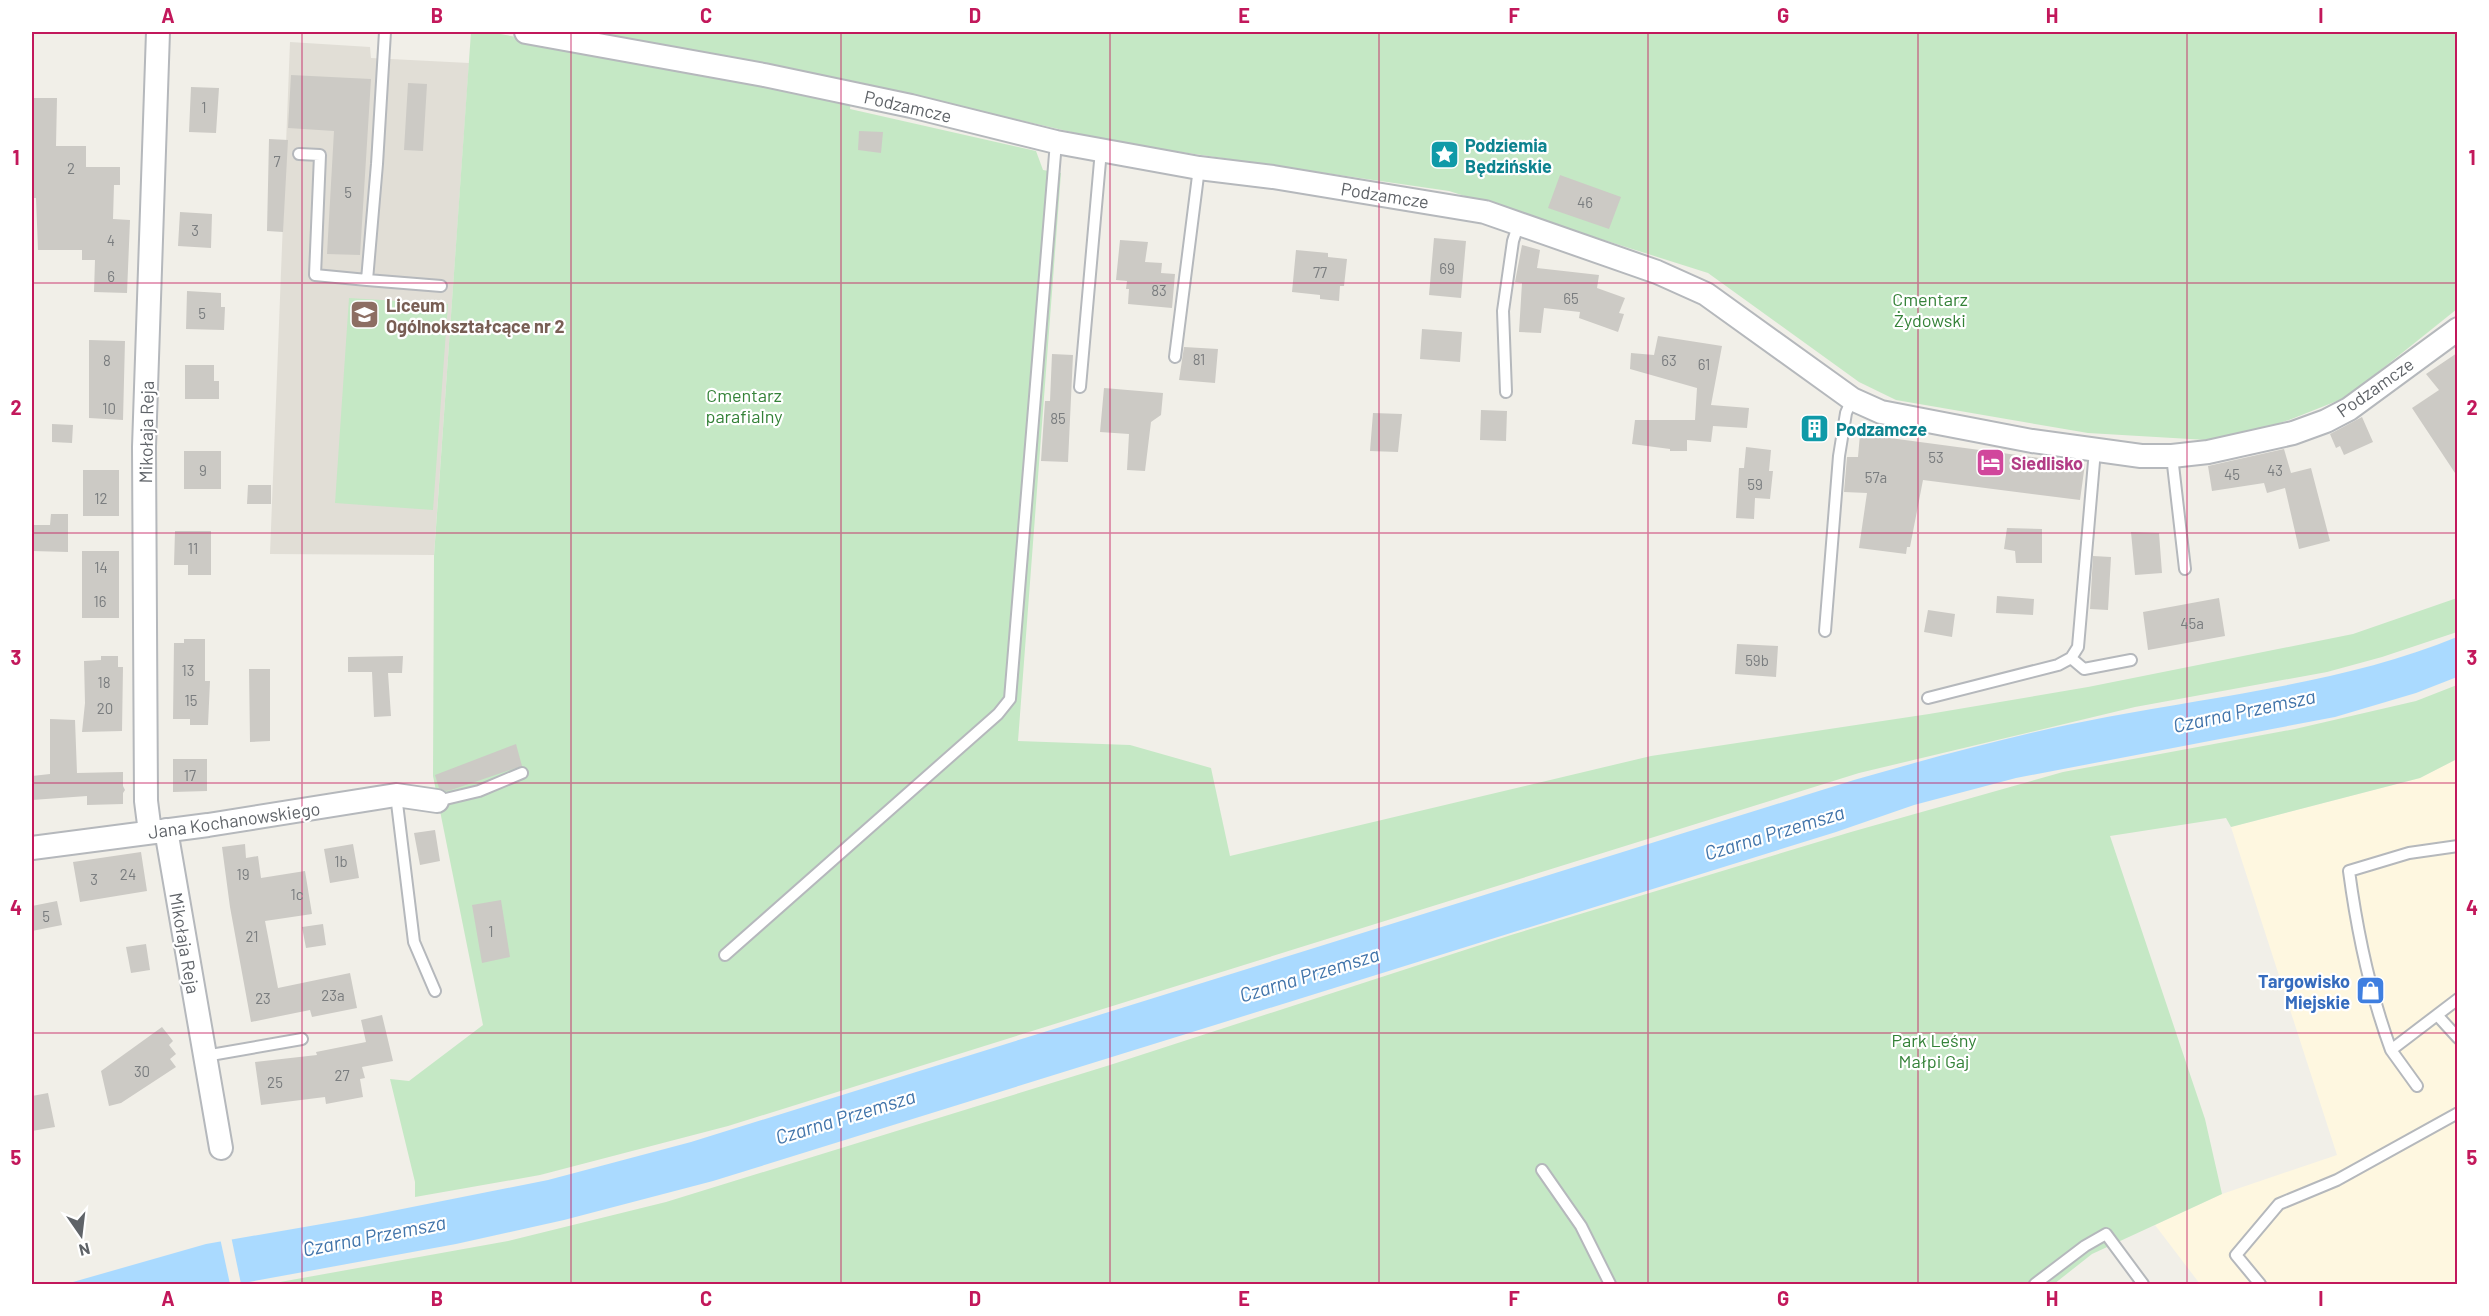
<svg xmlns="http://www.w3.org/2000/svg" width="2489" height="1316" font-family="Barlow,sans-serif">
<rect width="100%" height="100%" fill="#f1efe8"/>
<!-- commercial -->
<path fill="#fef7e0" d="M 2457,759 L 2457,1284 L 2200,1284 L 2155,1225 L 2222,1194 L 2337,1155 L 2231,827 L 2420,778 Z"/>
<!-- education -->
<path fill="#e1ded6" d="M 290,42 L 370,47 L 371,58 L 469,63 L 434,555 L 270,554 Z"/>
<!-- green -->
<path fill="#c5e8c5" d="M 471,32 L 489,32 L 698,70 L 851,101 L 850,109 L 1036,151 L 1043,170 L 1061,173 L 1018,741 L 1130,745 L 1211,768 L 1230,856 L 1651,756 L 1929,714 L 2088,687 L 2353,634 L 2457,598 L 2457,632 L 2382,657 L 2327,672 L 2135,707 L 1859,773 L 728,1126 L 540,1175 L 415,1197 L 415,1182 L 390,1079 L 409,1081 L 483,1025 L 433,776 L 434,556 Z
M 585,32 L 2457,32 L 2457,309 L 2347,397 L 2289,420 L 2224,441 L 2088,433 L 1896,400 L 1859,382 L 1708,273 L 1449,191 L 1119,143 L 958,106 Z
M 349,298 L 448,304 L 433,510 L 335,503 Z
M 2457,685 L 2457,759 L 2420,778 L 2231,827 L 2226,818 L 2110,836 L 2205,1119 L 2222,1194 L 2092,1254 L 2054,1284 L 269,1284 L 508,1241 L 666,1202 L 1110,1065 L 1511,935 L 1851,832 L 2063,772 L 2295,729 L 2416,701 Z"/>
<!-- water -->
<path fill="#aadaff" d="M 2457,637 L 2457,677 L 2416,693 L 2335,717 L 2016,778 L 1914,805 L 1836,832 L 713,1181 L 564,1220 L 456,1244 L 238,1284 L 66,1284 L 206,1244 L 362,1217 L 548,1180 L 691,1142 L 1854,780 C 1938,756 2021,733 2107,717 C 2223,695 2348,682 2457,637 Z"/>
<!-- pier -->
<path fill="#f1efe8" d="M 231,1236 L 241,1284 L 230,1284 L 220,1238 Z"/>
<!-- building -->
<path fill="#cccac5" d="M 291,75 L 371,79 L 360,255 L 327,254 L 334,131 L 288,128 Z
M 408,83 L 427,84 L 423,151 L 404,150 Z
M 191,87 L 219,88 L 216,133 L 189,132 Z
M 32,98 L 57,98 L 56,146 L 86,146 L 86,167 L 120,167 L 120,185 L 114,185 L 113,219 L 130,220 L 127,293 L 94,292 L 95,260 L 82,260 L 82,250 L 38,250 L 36,198 L 34,198 L 34,183 L 32,183 Z
M 859,131 L 883,132 L 881,153 L 858,150 Z
M 269,139 L 288,140 L 283,232 L 267,231 Z
M 1560,175 L 1621,197 L 1609,229 L 1548,208 Z
M 180,212 L 212,214 L 211,248 L 178,246 Z
M 1434,238 L 1466,241 L 1461,298 L 1429,295 Z
M 1120,240 L 1148,242 L 1145,262 L 1162,263 L 1161,273 L 1175,274 L 1172,308 L 1128,304 L 1129,289 L 1126,289 L 1127,281 L 1116,280 Z
M 1522,245 L 1540,250 L 1537,268 L 1599,275 L 1597,288 L 1625,298 L 1619,313 L 1624,314 L 1618,332 L 1579,318 L 1580,312 L 1544,308 L 1541,333 L 1519,332 L 1522,283 L 1515,282 Z
M 1296,250 L 1328,253 L 1328,257 L 1347,259 L 1344,286 L 1340,286 L 1339,301 L 1320,299 L 1320,295 L 1292,292 Z
M 187,291 L 221,293 L 221,307 L 225,307 L 224,330 L 186,329 Z
M 1422,329 L 1462,332 L 1460,362 L 1420,359 Z
M 1658,336 L 1722,346 L 1711,405 L 1749,408 L 1747,428 L 1713,426 L 1711,442 L 1687,440 L 1687,451 L 1670,451 L 1670,449 L 1632,444 L 1635,420 L 1695,420 L 1697,388 L 1630,369 L 1631,353 L 1654,355 Z
M 89,340 L 125,341 L 123,420 L 89,418 Z
M 1184,347 L 1218,349 L 1215,383 L 1179,380 Z
M 2457,353 L 2457,476 L 2412,408 L 2439,390 L 2426,374 Z
M 1052,354 L 1073,355 L 1068,462 L 1041,461 L 1045,401 L 1050,401 Z
M 185,365 L 214,365 L 214,381 L 219,381 L 219,399 L 185,399 Z
M 1104,388 L 1163,393 L 1161,415 L 1151,422 L 1145,471 L 1127,470 L 1129,434 L 1100,432 Z
M 1481,410 L 1507,411 L 1506,441 L 1480,440 Z
M 1373,413 L 1402,414 L 1398,452 L 1370,451 Z
M 2362,417 L 2373,442 L 2344,455 L 2340,446 L 2336,448 L 2330,434 Z
M 52,424 L 73,425 L 72,443 L 52,442 Z
M 1860,434 L 2085,464 L 2080,500 L 1923,480 L 1910,547 L 1907,547 L 1906,554 L 1859,548 L 1867,493 L 1844,492 L 1847,457 L 1858,457 Z
M 1746,447 L 1771,450 L 1769,471 L 1773,471 L 1770,499 L 1755,498 L 1754,519 L 1736,518 L 1739,468 L 1744,468 Z
M 2284,449 L 2291,473 L 2311,468 L 2330,541 L 2299,549 L 2285,488 L 2267,493 L 2264,483 L 2212,491 L 2208,466 Z
M 184,451 L 221,451 L 221,489 L 184,489 Z
M 83,470 L 119,470 L 119,516 L 83,516 Z
M 248,485 L 271,485 L 271,504 L 247,504 Z
M 51,514 L 68,514 L 68,552 L 32,551 L 32,525 L 50,525 Z
M 2007,528 L 2042,529 L 2042,563 L 2016,563 L 2015,551 L 2004,549 Z
M 175,531 L 211,531 L 211,575 L 188,575 L 188,565 L 174,565 Z
M 2131,532 L 2159,533 L 2162,573 L 2135,575 Z
M 82,551 L 119,551 L 119,618 L 82,618 Z
M 2093,556 L 2111,557 L 2108,610 L 2090,609 Z
M 1997,596 L 2034,599 L 2033,615 L 1996,613 Z
M 2219,598 L 2225,636 L 2148,650 L 2143,612 Z
M 1928,610 L 1955,614 L 1952,637 L 1924,632 Z
M 184,639 L 205,639 L 205,681 L 210,681 L 208,725 L 190,725 L 190,719 L 173,719 L 174,643 L 184,643 Z
M 1737,644 L 1778,646 L 1776,677 L 1735,674 Z
M 101,656 L 118,656 L 118,667 L 123,667 L 122,731 L 82,732 L 85,703 L 84,661 L 101,660 Z
M 403,656 L 402,673 L 388,673 L 391,716 L 374,717 L 372,672 L 348,672 L 348,657 Z
M 249,669 L 270,669 L 270,741 L 250,742 Z
M 50,719 L 75,720 L 77,773 L 123,772 L 123,786 L 125,790 L 123,793 L 123,804 L 87,805 L 87,796 L 32,800 L 32,776 L 50,774 Z
M 516,744 L 522,766 L 451,790 L 446,791 L 439,788 L 435,775 Z
M 173,759 L 207,759 L 207,791 L 173,792 Z
M 435,830 L 440,861 L 420,865 L 414,833 Z
M 245,844 L 246,858 L 258,856 L 261,878 L 305,871 L 312,914 L 265,921 L 278,988 L 350,973 L 357,1008 L 312,1017 L 310,1010 L 251,1022 L 230,907 L 222,847 Z
M 353,844 L 359,878 L 330,883 L 324,849 Z
M 141,852 L 147,891 L 80,902 L 73,862 Z
M 501,900 L 510,957 L 482,963 L 472,905 Z
M 57,901 L 62,925 L 32,931 L 32,906 Z
M 323,924 L 326,945 L 306,948 L 302,927 Z
M 146,944 L 150,970 L 131,973 L 126,947 Z
M 382,1015 L 393,1061 L 362,1067 L 365,1078 L 360,1079 L 363,1097 L 326,1104 L 325,1097 L 261,1105 L 255,1062 L 317,1055 L 316,1052 L 366,1042 L 361,1020 Z
M 162,1027 L 173,1041 L 169,1045 L 176,1054 L 170,1059 L 176,1067 L 121,1103 L 109,1106 L 101,1071 Z
M 48,1093 L 55,1127 L 32,1131 L 32,1096 Z"/>
<g fill="none" stroke-linecap="round" stroke-linejoin="round">
<defs>
<path id="lane" d="M 385,32 L 377,164 L 367,280 L 441,286
M 299,154 L 320,155 L 315,275 L 367,280
M 1175,357 L 1199,168
M 1080,387 L 1101,150
M 1506,392 L 1503,311 L 1513,241 L 1519,223
M 2172,456 L 2185,569
M 1825,631 L 1839,456 L 1846,413 L 1852,399
M 2071,658 L 2084,669 L 2131,660
M 1928,698 L 2058,665 L 2071,658 L 2078,647 L 2095,450
M 396,795 L 414,942 L 435,991
M 437,801 L 479,791 L 522,773
M 725,955 L 998,714 L 1010,699 L 1056,142
M 2437,1015 L 2458,1038
M 2391,1050 C 2370,993 2357,931 2349,871 L 2409,853 L 2458,846
M 205,1056 L 302,1039
M 2417,1086 L 2391,1050 L 2458,999
M 1542,1170 L 1581,1226 L 1610,1284
M 2035,1284 L 2085,1246 L 2106,1234 L 2143,1284
M 2260,1284 L 2236,1255 L 2279,1204 L 2337,1180 L 2458,1113"/>
<path id="street" d="M 526,32 L 764,75 L 911,106 L 1056,142 L 1199,168 L 1273,177 L 1485,212 L 1657,272 L 1706,294 L 1852,399 L 1881,412 L 2032,441 L 2141,456 L 2172,456 L 2208,452 L 2293,433 L 2326,421 L 2349,409 L 2458,329
M 166,830 L 221,1148
M 150,832 L 146,801 L 144,447 L 158,32
M 32,848 L 208,825 L 396,795 L 437,801"/>
</defs>
<!-- lane casing -->
<use href="#lane" stroke="#b5b8bc" stroke-width="14"/>
<!-- street casing -->
<use href="#street" stroke="#b5b8bc" stroke-width="26"/>
<!-- lane -->
<use href="#lane" stroke="#fff" stroke-width="10"/>
<!-- street -->
<use href="#street" stroke="#fff" stroke-width="22"/>
</g>
<!-- grid -->
<path fill="none" stroke="#c2185b" stroke-width="1.5" stroke-opacity="0.55" d="M 302,32 L 302,1284M 571,32 L 571,1284M 841,32 L 841,1284M 1110,32 L 1110,1284M 1379,32 L 1379,1284M 1648,32 L 1648,1284M 1918,32 L 1918,1284M 2187,32 L 2187,1284M 32,283 L 2458,283M 32,533 L 2458,533M 32,783 L 2458,783M 32,1033 L 2458,1033"/>
<!-- icons -->
<defs>
<symbol id="sight-square" viewBox="-11 -11 22 22"><rect x="-9" y="-9" width="18" height="18" rx="4" fill="#0f9aa8" stroke="#fff"/><path d="M0-6L1.8-2.2L6-1.7L2.9 1.2L3.7 5.4L0 3.3L-3.7 5.4L-2.9 1.2L-6-1.7L-1.8-2.2Z" fill="#fff"/></symbol>
<symbol id="school-square" viewBox="-11 -11 22 22"><rect x="-9" y="-9" width="18" height="18" rx="4" fill="#8d6e63" stroke="#fff"/><path d="M0-5L7-2L0 1L-7-2ZM-4 1L0 2.5L4 1V4Q0 6-4 4Z" fill="#fff"/></symbol>
<symbol id="building-square" viewBox="-11 -11 22 22"><rect x="-9" y="-9" width="18" height="18" rx="4" fill="#0f9aa8" stroke="#fff"/><path d="M-4-6H4V6H1V3H-1V6H-4ZM-2.5-4.3h1.7v1.8h-1.7ZM.8-4.3h1.7v1.8H.8ZM-2.5-1h1.7V.8h-1.7ZM.8-1h1.7V.8H.8Z" fill="#fff"/></symbol>
<symbol id="hotel-square" viewBox="-11 -11 22 22"><rect x="-9" y="-9" width="18" height="18" rx="4" fill="#d1479c" stroke="#fff"/><path d="M-6-4.5h1.5V1H6V5H4.5V3h-9V5H-6ZM-4 0a1.8 1.8 0 1 1 3.6 0ZM.5 0V-2.5h3Q6-2.5 6 0Z" fill="#fff"/></symbol>
<symbol id="shop-square" viewBox="-11 -11 22 22"><rect x="-9" y="-9" width="18" height="18" rx="4" fill="#3f7fe0" stroke="#fff"/><path d="M-5-2.5h2.3a2.7 3.5 0 0 1 5.4 0H5L5.5 6h-11ZM-1.5-2.5h3a1.5 2.3 0 0 0-3 0Z" fill="#fff"/></symbol>
</defs>
<g fill-rule="evenodd">
<use href="#sight-square" x="1428" y="138" width="33" height="33"/>
<use href="#school-square" x="348" y="298" width="33" height="33"/>
<use href="#building-square" x="1798" y="412" width="33" height="33"/>
<use href="#hotel-square" x="1974" y="446" width="33" height="33"/>
<use href="#shop-square" x="2354" y="974" width="33" height="33"/>
</g>
<g text-anchor="middle" dominant-baseline="central" stroke-width="4.5" stroke-linejoin="round" paint-order="stroke">
<!-- number labels -->
<g font-size="15" fill="#7a7d7f">
<text x="204" y="107">1</text>
<text x="277" y="161">7</text>
<text x="71" y="168">2</text>
<text x="348" y="192">5</text>
<text x="1585" y="202">46</text>
<text x="195" y="230">3</text>
<text x="111" y="240">4</text>
<text x="1447" y="268">69</text>
<text x="1320" y="272">77</text>
<text x="111" y="276">6</text>
<text x="1159" y="290">83</text>
<text x="1571" y="298">65</text>
<text x="202" y="313">5</text>
<text x="1199" y="359">81</text>
<text x="107" y="360">8</text>
<text x="1669" y="360">63</text>
<text x="1704" y="364">61</text>
<text x="109" y="408">10</text>
<text x="1058" y="418">85</text>
<text x="1936" y="457">53</text>
<text x="203" y="470">9</text>
<text x="2275" y="470">43</text>
<text x="2232" y="474">45</text>
<text x="1876" y="477">57a</text>
<text x="1755" y="484">59</text>
<text x="101" y="498">12</text>
<text x="193" y="548">11</text>
<text x="101" y="567">14</text>
<text x="100" y="601">16</text>
<text x="2192" y="623">45a</text>
<text x="1757" y="660">59b</text>
<text x="188" y="670">13</text>
<text x="104" y="682">18</text>
<text x="191" y="700">15</text>
<text x="105" y="708">20</text>
<text x="190" y="775">17</text>
<text x="341" y="861">1b</text>
<text x="128" y="874">24</text>
<text x="243" y="874">19</text>
<text x="94" y="879">3</text>
<text x="297" y="894">1c</text>
<text x="46" y="916">5</text>
<text x="491" y="931">1</text>
<text x="252" y="936">21</text>
<text x="333" y="995">23a</text>
<text x="263" y="998">23</text>
<text x="142" y="1071">30</text>
<text x="342" y="1075">27</text>
<text x="275" y="1082">25</text>
</g>
<!-- street labels -->
<g font-size="18" fill="#5f6368" stroke="#fff">
<text transform="translate(908 106) rotate(13)">Podzamcze</text>
<text transform="translate(1385 195) rotate(9)">Podzamcze</text>
<text transform="translate(2375 387) rotate(-35)">Podzamcze</text>
<text transform="translate(146 432) rotate(-89)">Mikołaja Reja</text>
<text transform="translate(234 820) rotate(-8)">Jana Kochanowskiego</text>
<text transform="translate(185 943) rotate(80)">Mikołaja Reja</text>
</g>
<!-- culture labels -->
<g font-size="18" font-weight="bold" fill="#0d838f" stroke="#fff" text-anchor="start">
<text x="1465" y="145">Podziemia<tspan x="1465" dy="21">Będzińskie</tspan></text>
<text x="1836" y="429">Podzamcze</text>
</g>
<!-- park labels -->
<g font-size="18" fill="#348238" stroke="#fff">
<text x="1930" y="299">Cmentarz<tspan x="1930" dy="21">Żydowski</tspan></text>
<text x="744" y="395">Cmentarz<tspan x="744" dy="21">parafialny</tspan></text>
<text x="1934" y="1040">Park Leśny<tspan x="1934" dy="21">Małpi Gaj</tspan></text>
</g>
<!-- education labels -->
<g font-size="18" font-weight="bold" fill="#785e54" stroke="#fff" text-anchor="start">
<text x="386" y="305">Liceum<tspan x="386" dy="21">Ogólnokształcące nr 2</tspan></text>
</g>
<!-- hotel labels -->
<g font-size="18" font-weight="bold" fill="#b23c85" stroke="#fff" text-anchor="start">
<text x="2011" y="463">Siedlisko</text>
</g>
<!-- shop labels -->
<g font-size="18" font-weight="bold" fill="#366cbe" stroke="#fff" text-anchor="end">
<text x="2350" y="981">Targowisko<tspan x="2350" dy="21">Miejskie</tspan></text>
</g>
<!-- water labels -->
<g font-size="20" font-style="italic" fill="#4174aa" stroke="#fff">
<text transform="translate(2244 710) rotate(-12)">Czarna Przemsza</text>
<text transform="translate(1774 832) rotate(-17)">Czarna Przemsza</text>
<text transform="translate(1309 974) rotate(-17)">Czarna Przemsza</text>
<text transform="translate(845 1116) rotate(-17)">Czarna Przemsza</text>
<text transform="translate(374 1235) rotate(-11)">Czarna Przemsza</text>
</g>
</g>
<!-- border -->
<rect width="2489" height="1316" fill="none" stroke="#ffffff" stroke-width="66"/>
<!-- north arrow -->
<g transform="translate(81 1235) rotate(166)" stroke="#ffffff" stroke-width="4.5" paint-order="stroke">
<path d="M0-4.5L10 22L0 15L-10 22Z" fill="#5f6368"/>
<text y="-9" font-size="16" font-weight="bold" text-anchor="middle" fill="#5f6368">N</text>
</g>
<rect x="33" y="33" width="2423" height="1250" fill="none" stroke="#c2185b" stroke-width="2"/>
<g font-size="20" text-anchor="middle" font-weight="bold" fill="#c2185b">
<text x="168" y="23">A</text>
<text x="437" y="23">B</text>
<text x="706" y="23">C</text>
<text x="975" y="23">D</text>
<text x="1244" y="23">E</text>
<text x="1514" y="23">F</text>
<text x="1783" y="23">G</text>
<text x="2052" y="23">H</text>
<text x="2321" y="23">I</text>
<text x="16" y="165">1</text>
<text x="2472" y="165">1</text>
<text x="16" y="415">2</text>
<text x="2472" y="415">2</text>
<text x="16" y="665">3</text>
<text x="2472" y="665">3</text>
<text x="16" y="915">4</text>
<text x="2472" y="915">4</text>
<text x="16" y="1165">5</text>
<text x="2472" y="1165">5</text>
<text x="168" y="1306">A</text>
<text x="437" y="1306">B</text>
<text x="706" y="1306">C</text>
<text x="975" y="1306">D</text>
<text x="1244" y="1306">E</text>
<text x="1514" y="1306">F</text>
<text x="1783" y="1306">G</text>
<text x="2052" y="1306">H</text>
<text x="2321" y="1306">I</text>
</g>
</svg>
